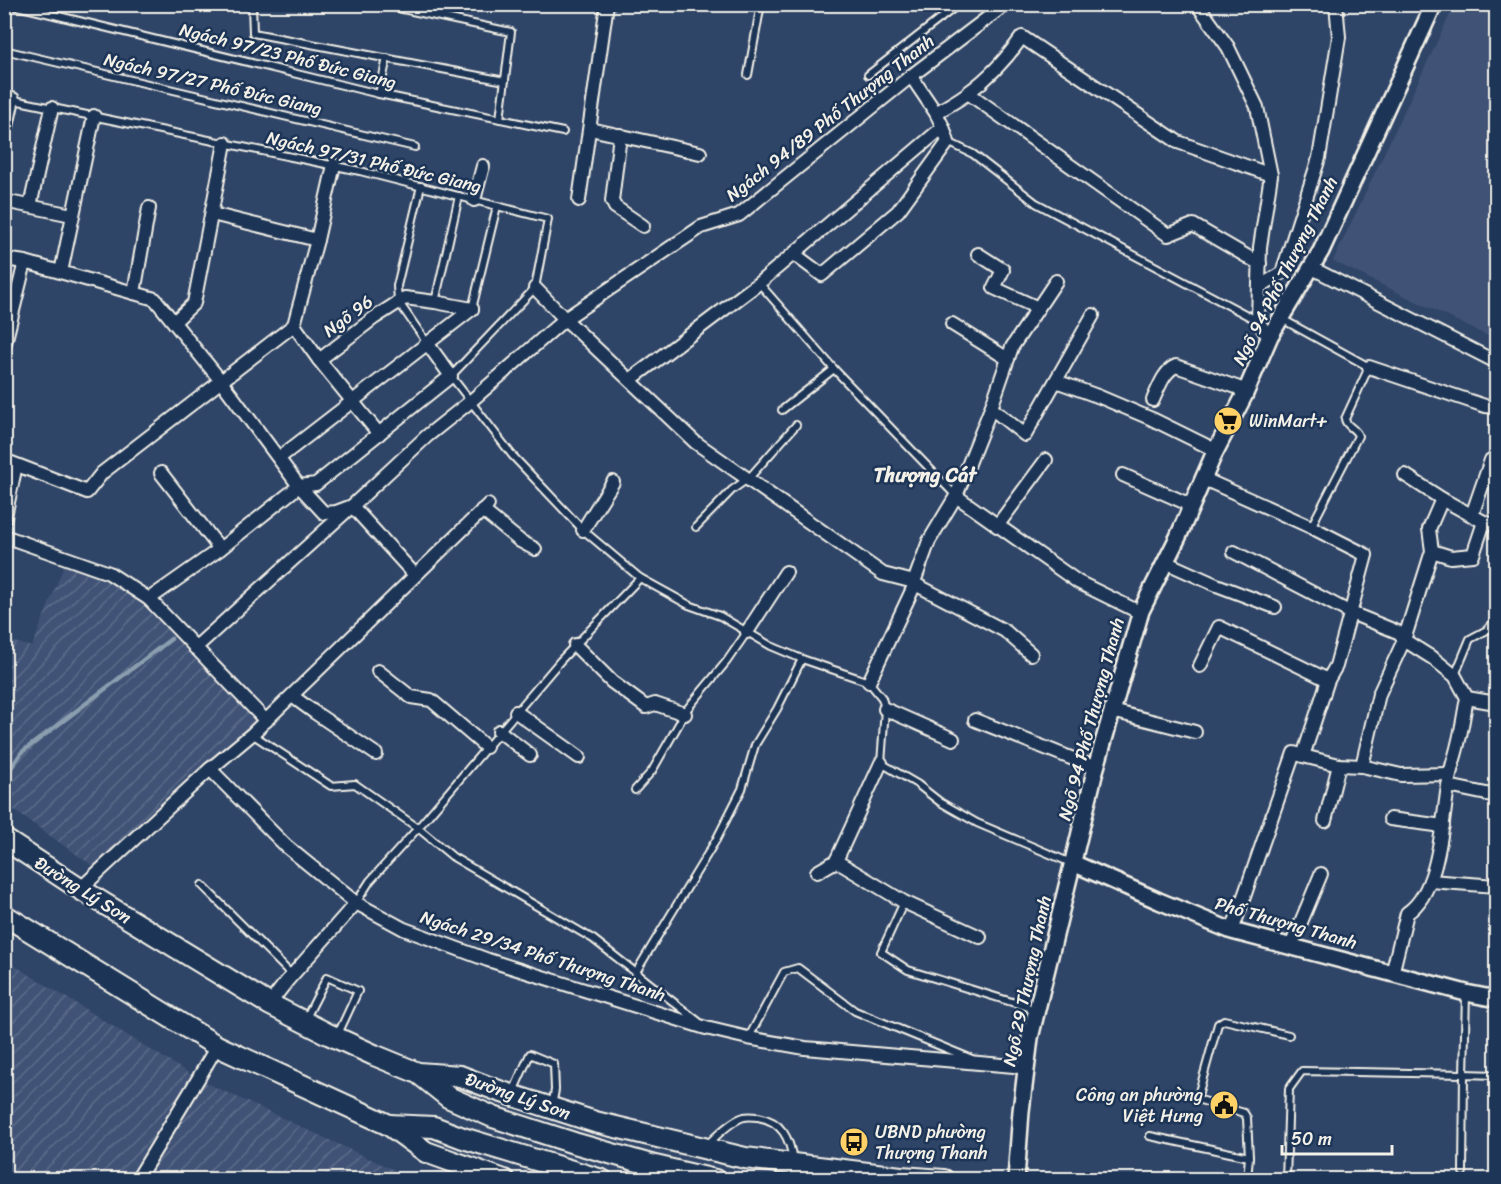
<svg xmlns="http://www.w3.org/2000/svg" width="1501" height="1184" font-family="Sriracha,sans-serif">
	<defs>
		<pattern id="industrial-furrows" width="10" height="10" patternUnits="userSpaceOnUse" patternTransform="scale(1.5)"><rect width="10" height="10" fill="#405376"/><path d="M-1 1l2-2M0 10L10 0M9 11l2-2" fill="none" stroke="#5c6c8a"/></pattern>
	</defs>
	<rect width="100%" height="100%" fill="#2f4568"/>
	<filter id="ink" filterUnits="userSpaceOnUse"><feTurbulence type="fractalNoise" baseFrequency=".0167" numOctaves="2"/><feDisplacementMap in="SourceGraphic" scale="12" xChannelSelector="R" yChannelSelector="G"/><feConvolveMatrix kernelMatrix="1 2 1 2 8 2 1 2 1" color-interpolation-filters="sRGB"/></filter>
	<g filter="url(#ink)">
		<polygon fill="#405376" points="1455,4 1496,9 1496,340 1333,261"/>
		<g fill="url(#industrial-furrows)">
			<polygon points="67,558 149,599 266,721 100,871 5,804 4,639 32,647"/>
			<polygon points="4,959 198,1079 407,1176 405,1179 5,1179"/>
		</g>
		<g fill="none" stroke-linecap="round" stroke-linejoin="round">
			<polyline stroke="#8a9eaf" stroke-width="4.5" points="4,778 22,752 171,639"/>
			<g stroke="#f4f1e8" stroke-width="10">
				<g id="service">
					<polyline points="7,4 34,10 379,94 563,132"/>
					<polyline points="248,4 252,5 253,33 505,81"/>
					<polyline points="379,4 511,32 500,119"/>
					<polyline points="4,50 415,147"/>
					<polyline points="748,75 761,4"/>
					<polyline points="868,75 959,4"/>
					<polyline points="379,94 387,58"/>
					<polyline points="4,98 360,171 548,219 535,288 451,376 512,455 583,530 640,578 689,605 720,616 771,646 802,659 869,682 882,698 885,709 881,763 917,784 940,802 977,823 1071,863"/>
					<polyline points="948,142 973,154 1036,203 1258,321"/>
					<polyline points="421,186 397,286 398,301 427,343"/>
					<polyline points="759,283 834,369 956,496"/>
					<polyline points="435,302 459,196"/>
					<polyline points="472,309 497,206"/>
					<path d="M 1282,319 L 1369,367 L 1345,419 C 1346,427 1356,428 1358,436 L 1311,527"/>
					<polyline points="782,410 834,369"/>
					<polyline points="696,527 732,490 749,478 796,425"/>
					<polyline points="1455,675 1470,639 1487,630 1496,618"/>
					<polyline points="252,734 331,786 355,784 418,828 453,857 593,939 699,1022"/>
					<polyline points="635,790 652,771 688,708 727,661 747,632"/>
					<polyline points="202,885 292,975"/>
					<polyline points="904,902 881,952 908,970 1028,1007 1034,1013"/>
					<polyline points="356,903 370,881 418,828 560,661 640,578"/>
					<polyline points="636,972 716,840 742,789 755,745 777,709 802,659"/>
					<polyline points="305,1020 327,977 358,991 338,1034"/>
					<polyline points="749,1037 784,972 798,968 855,1011 972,1059"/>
					<polyline points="513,1092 530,1054 554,1064 555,1090 552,1106"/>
					<polyline points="1150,1136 1249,1157"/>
					<path d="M 707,1145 C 716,1136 732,1120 744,1117 C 749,1116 754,1117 758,1117 C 782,1121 790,1139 793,1161"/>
					<polyline points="1463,1172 1464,1074 1496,1075"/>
					<polyline points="1247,1180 1249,1157 1247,1118 1244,1113 1197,1099 1218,1024 1224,1020 1289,1035"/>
					<polyline points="1286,1180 1289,1089 1302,1071 1464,1074 1466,994"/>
				</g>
			</g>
			<g stroke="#f4f1e8" stroke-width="16">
				<g id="minor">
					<polyline points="1197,4 1228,47 1257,107 1271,175 1260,247 1258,321 1265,332 1270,336"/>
					<polyline points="968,93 1168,235 1193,225 1260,264"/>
					<path d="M 936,113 C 947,106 959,100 969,92 C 990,77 1007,58 1022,37 L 1178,142 L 1271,175"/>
					<polyline points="590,129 700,153"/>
					<polyline points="620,135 612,201 615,207 643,226"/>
					<polyline points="4,140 13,99"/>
					<polyline points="474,200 483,166"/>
					<polyline points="579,200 607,4"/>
					<polyline points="4,201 72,215"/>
					<polyline points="30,206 52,108"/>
					<polyline points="212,214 317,240"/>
					<polyline points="794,254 822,275 898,211 948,142 943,127"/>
					<polyline points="978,254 1003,270 994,288 1038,308"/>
					<polyline points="4,259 25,262 155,299 221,381 299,486 324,513 336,512 352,506 415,575"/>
					<polyline points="1312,268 1496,362"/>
					<polyline points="61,272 94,116"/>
					<polyline points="1259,287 1282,273 1319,158 1339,37 1336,4"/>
					<polyline points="535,288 565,319 695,442 883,574 914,582"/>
					<polyline points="134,293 149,208"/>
					<polyline points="174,322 194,303 225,143"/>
					<polyline points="952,324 1008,359"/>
					<polyline points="294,325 317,240 334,165"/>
					<polyline points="4,347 25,262"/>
					<polyline points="319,360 374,318 405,298 435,302 472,309"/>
					<polyline points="1369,367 1485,406 1496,407"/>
					<polyline points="630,380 759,283 943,127 936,113 911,76"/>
					<polyline points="1056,381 1100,397 1152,419 1211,448 1214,454"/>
					<path d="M 1153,400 C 1159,387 1164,371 1176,366 L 1239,388 L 1244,396"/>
					<polyline points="991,408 1025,435 1093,315"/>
					<polyline points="279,458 472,309"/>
					<polyline points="4,460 87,492 102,473 294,325 319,360 379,434"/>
					<polyline points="161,473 220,549"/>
					<polyline points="1123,475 1186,503 1189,513"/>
					<polyline points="1405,475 1442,499"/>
					<polyline points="1204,479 1311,527 1366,555 1336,666 1328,680 1303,756 1294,753 1232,931"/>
					<polyline points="956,496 1078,582 1137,611 1141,611"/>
					<polyline points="482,510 520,541 535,549"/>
					<polyline points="1472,515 1491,460"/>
					<polyline points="4,521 16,465"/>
					<polyline points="997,526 1046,460"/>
					<polyline points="583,530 613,482"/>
					<polyline points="4,536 109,573 149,599 266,721"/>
					<polyline points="1432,551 1451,557 1473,555 1484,522"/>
					<path d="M 1234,552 L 1351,613 L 1400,633 L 1404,640 L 1434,659 L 1455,676 L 1467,698 C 1464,713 1462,729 1458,744 C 1456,754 1452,764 1450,775 C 1442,813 1442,890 1407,913 L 1392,974"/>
					<polyline points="1165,562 1214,584 1275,607"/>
					<polyline points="915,584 1005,631 1031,654"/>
					<polyline points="149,599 220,549 299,486 316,484 451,376 427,343"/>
					<polyline points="747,632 786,572"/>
					<polyline points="575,645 612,682 646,707 655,704 685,714"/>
					<polyline points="195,648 352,506 427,436 471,401 565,319 701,227 739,215 911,76 1006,4"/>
					<polyline points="1200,666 1219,627 1328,680"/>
					<polyline points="378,671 411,697 431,700 486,747"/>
					<polyline points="869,682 915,584 914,582 929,541 956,496 991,408 1012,347 1056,281"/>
					<polyline points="292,696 314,712 376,754"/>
					<polyline points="1467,698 1496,703"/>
					<polyline points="885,709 953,739"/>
					<polyline points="1112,711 1195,732"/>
					<polyline points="516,712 579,757"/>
					<polyline points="975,720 1091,766 1095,771"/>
					<polyline points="499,731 530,755"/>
					<polyline points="1303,756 1339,765 1362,766 1401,775 1450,774"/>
					<polyline points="881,763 836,861 904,902 980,937"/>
					<polyline points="1362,766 1379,694 1404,640 1432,551 1429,529 1442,499 1484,522 1496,525"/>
					<polyline points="210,769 286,846 356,903 404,929 488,960 706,1028 748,1038 805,1048 1014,1066 1027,1069"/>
					<polyline points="1448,786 1496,796"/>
					<polyline points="1390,819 1443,826"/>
					<polyline points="1325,821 1339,765"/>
					<polyline points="817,872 836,861"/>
					<polyline points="1430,881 1496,886"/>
					<polyline points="80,889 210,769 252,734 488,505"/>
					<polyline points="1291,946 1321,874"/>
					<polyline points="269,1004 287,981 356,903"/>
					<polyline points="137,1180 198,1079 217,1046"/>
				</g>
			</g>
			<g stroke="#f4f1e8" stroke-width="20">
				<g id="tertiary">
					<polyline points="1073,863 1159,901 1232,931 1466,993 1496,999"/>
					<polyline points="1016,1180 1021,1111 1030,1038 1095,771 1141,611 1178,537 1214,454 1244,396 1270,336 1321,251 1434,4"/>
				</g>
			</g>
			<g stroke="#f4f1e8" stroke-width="24">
				<g id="trunk">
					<polyline points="4,839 80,889 269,1004 326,1033 374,1055 418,1073 460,1076 499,1091 595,1122 745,1158 901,1177 944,1180"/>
					<polyline points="4,915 217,1046 389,1125 426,1152 504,1180"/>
					<polyline points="418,1073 448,1097 493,1117 574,1143 655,1166 715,1180"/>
					<polyline points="389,1125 434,1127 463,1138 602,1180"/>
				</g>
			</g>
			<use href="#service" stroke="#1d3557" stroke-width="6"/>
			<use href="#minor" stroke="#1d3557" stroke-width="12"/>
			<use href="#tertiary" stroke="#1d3557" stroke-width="15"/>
			<use href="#trunk" stroke="#1d3557" stroke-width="20"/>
		</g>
	</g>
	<defs>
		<g id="supermarket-disc" transform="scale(1.5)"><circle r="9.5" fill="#ffd166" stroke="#1d3557"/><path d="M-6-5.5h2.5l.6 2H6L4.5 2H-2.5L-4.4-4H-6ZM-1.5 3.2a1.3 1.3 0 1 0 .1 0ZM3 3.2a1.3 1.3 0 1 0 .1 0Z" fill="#111"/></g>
		<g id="civic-disc" transform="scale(1.5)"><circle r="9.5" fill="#ffd166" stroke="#1d3557"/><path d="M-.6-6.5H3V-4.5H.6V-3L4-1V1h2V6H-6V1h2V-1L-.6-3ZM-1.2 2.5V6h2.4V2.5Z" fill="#111"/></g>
		<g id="bus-disc" transform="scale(1.5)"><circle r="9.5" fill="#ffd166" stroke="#1d3557"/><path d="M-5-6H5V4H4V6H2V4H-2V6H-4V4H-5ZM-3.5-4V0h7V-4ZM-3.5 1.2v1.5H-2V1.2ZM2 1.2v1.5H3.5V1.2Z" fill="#111"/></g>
	</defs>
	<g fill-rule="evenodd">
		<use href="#supermarket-disc" x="1228" y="421"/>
		<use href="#civic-disc" x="1224" y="1105"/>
		<use href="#bus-disc" x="854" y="1142"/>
	</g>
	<g text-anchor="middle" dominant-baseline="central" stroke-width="5" stroke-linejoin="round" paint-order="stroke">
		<g font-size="18" fill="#f4f1e8" stroke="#1d3557">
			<text transform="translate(288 56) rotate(14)">Ngách 97/23 Phố Đức Giang</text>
			<text transform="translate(213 84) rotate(13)">Ngách 97/27 Phố Đức Giang</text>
			<text transform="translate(830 118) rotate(-38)">Ngách 94/89 Phố Thượng Thanh</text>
			<text transform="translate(374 162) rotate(13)">Ngách 97/31 Phố Đức Giang</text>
			<text transform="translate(1285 271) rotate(-63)">Ngõ 94 Phố Thượng Thanh</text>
			<text transform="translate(348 316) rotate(-37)">Ngõ 96</text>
			<text transform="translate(1091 719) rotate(-75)">Ngõ 94 Phố Thượng Thanh</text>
			<text transform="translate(83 890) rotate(32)">Đường Lý Sơn</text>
			<text transform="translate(1286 923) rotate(16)">Phố Thượng Thanh</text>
			<text transform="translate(543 956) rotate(18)">Ngách 29/34 Phố Thượng Thanh</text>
			<text transform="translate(1027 981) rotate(-78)">Ngõ 29 Thượng Thanh</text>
			<text transform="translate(518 1096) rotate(19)">Đường Lý Sơn</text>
		</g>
		<g font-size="18" fill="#f4f1e8" stroke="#1d3557" text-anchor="start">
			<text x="1249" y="421">WinMart+</text>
			<text x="1203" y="1095" text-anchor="end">Công an phường<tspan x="1203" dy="21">Việt Hưng</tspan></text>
			<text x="875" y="1132">UBND phường<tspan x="875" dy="21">Thượng Thanh</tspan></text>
		</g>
		<g font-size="20" font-weight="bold" fill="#f4f1e8" stroke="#1d3557">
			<text x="925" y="475">Thượng Cát</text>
		</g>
	</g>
	<rect width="1501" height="1184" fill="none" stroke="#1d3557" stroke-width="24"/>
	<rect x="12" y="12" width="1477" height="1160" fill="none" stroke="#f4f1e8" stroke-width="2" filter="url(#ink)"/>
	<path d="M1282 1145v9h110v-9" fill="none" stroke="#f4f1e8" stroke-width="3"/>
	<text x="1291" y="1145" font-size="18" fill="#f4f1e8" stroke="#1d3557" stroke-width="4.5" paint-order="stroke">50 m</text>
</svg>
